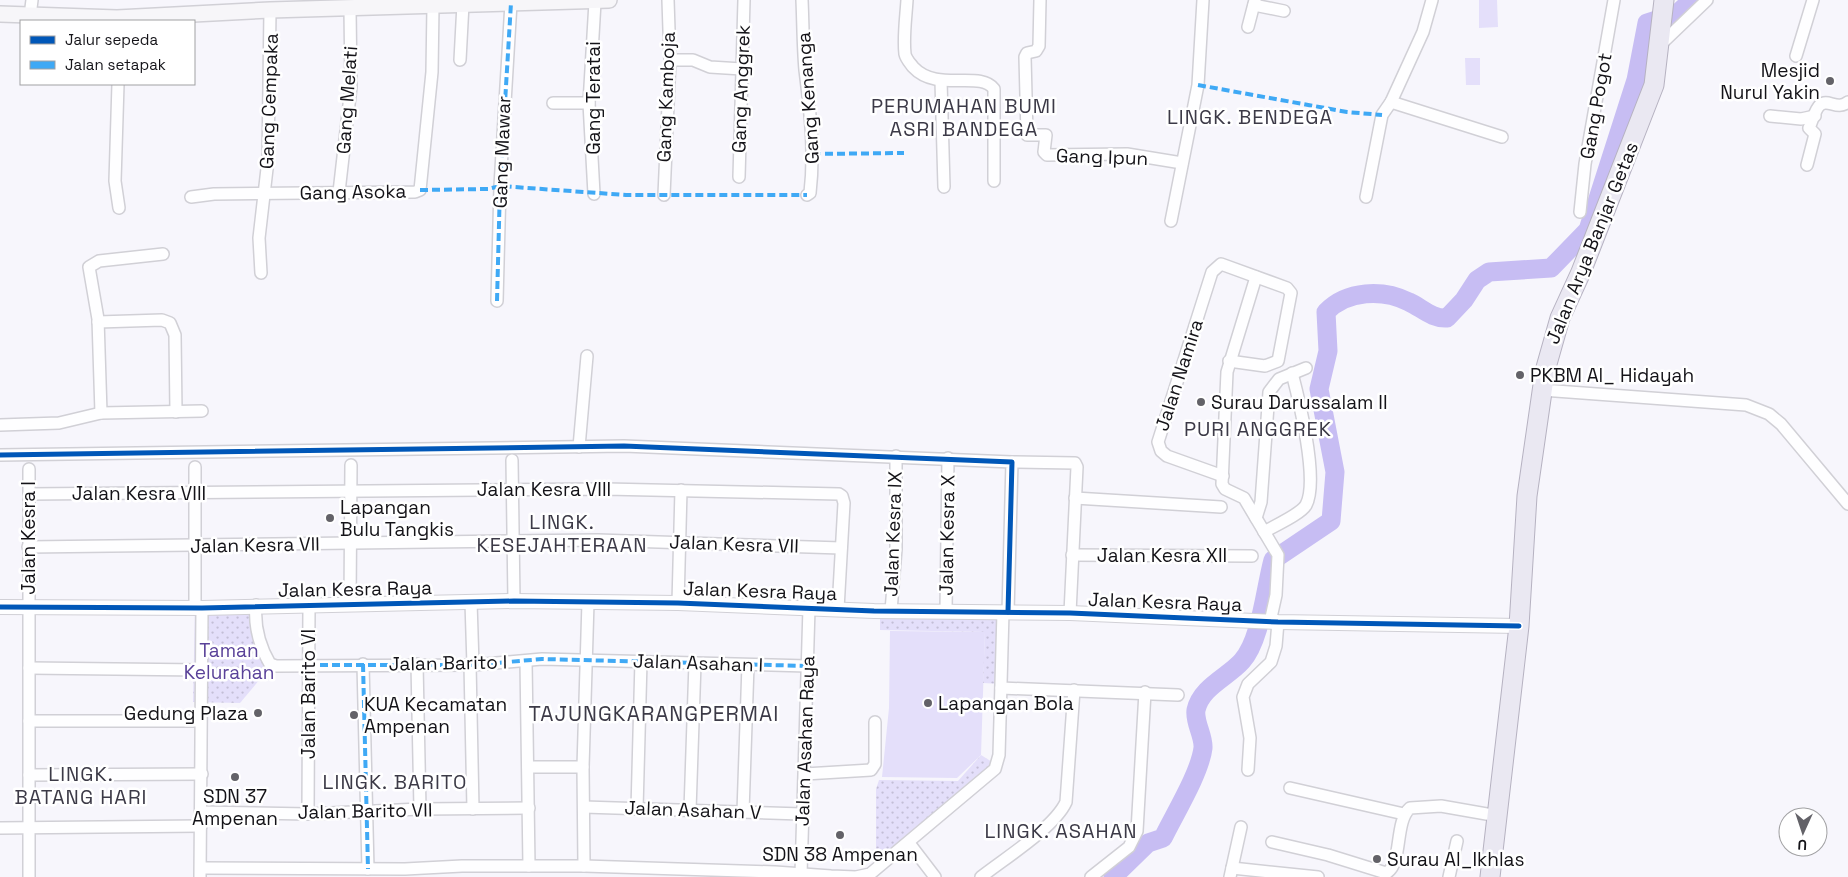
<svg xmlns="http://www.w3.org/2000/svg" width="1848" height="877" font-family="'Space Grotesk',sans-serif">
	<defs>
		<pattern id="park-dots" width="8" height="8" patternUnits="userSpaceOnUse" patternTransform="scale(1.25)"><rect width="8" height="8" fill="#e4dffa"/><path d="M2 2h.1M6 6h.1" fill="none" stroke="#c3bed6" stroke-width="1.8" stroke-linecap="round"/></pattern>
	</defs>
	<rect width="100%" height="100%" fill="#f7f6fc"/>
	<g fill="#e4dffa">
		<polygon points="1479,0 1497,0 1498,27 1479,28"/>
		<polygon points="1465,58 1480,58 1480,85 1466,85"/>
		<polygon points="890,631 985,632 981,755 957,778 882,777 889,708"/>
	</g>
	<g fill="url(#park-dots)">
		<polygon points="195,606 255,609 267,659 266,672 240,703 193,702"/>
		<polygon points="880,617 1003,617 1001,684 983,683 985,632 880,630"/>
		<polygon points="981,755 997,765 876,866 876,789 879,780 958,781"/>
	</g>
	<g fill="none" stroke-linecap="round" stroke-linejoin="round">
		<path stroke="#c7bdf3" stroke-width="19" d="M 1113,877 L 1148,843 L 1163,838 C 1174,815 1200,773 1203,748 C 1204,736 1194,722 1196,710 C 1201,687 1228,677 1242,661 C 1261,640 1265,589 1273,560 L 1331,521 L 1335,472 L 1319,389 L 1328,351 L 1326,312 C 1347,290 1383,289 1409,302 C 1422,308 1432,319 1447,318 L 1464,300 L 1477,280 L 1489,272 L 1551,268 L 1588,230 L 1636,80 L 1647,23 L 1678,13 L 1692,0"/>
		<g stroke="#d1d0d6" stroke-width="14">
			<g id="minor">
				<path d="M 802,0 C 803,23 803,47 805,70 C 810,111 815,151 810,193 L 807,195"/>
				<path d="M 907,0 C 906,17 903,37 905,54 C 906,59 910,63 913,67 C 937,93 980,70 994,89 L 994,181"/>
				<polyline points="1040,0 1039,46 1036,51 1027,53 1025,57 1027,135 1046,135 1044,152 1047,155 1127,154 1182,163"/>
				<polyline points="1254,5 1284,11"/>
				<polyline points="30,16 32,0"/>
				<polyline points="1248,27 1255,0"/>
				<polyline points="1660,45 1707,0"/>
				<polyline points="1796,56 1813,0"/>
				<polyline points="460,60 463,4"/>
				<polyline points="670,60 693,60 710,67 742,69"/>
				<polyline points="941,81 944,187"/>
				<polyline points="118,84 115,181 119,208"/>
				<polyline points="1391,102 1502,137"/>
				<polyline points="553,103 589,103"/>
				<polyline points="1770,116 1801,119 1815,116"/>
				<path d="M 1807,165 L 1815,134 L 1809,128 C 1812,122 1815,109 1820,105 C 1828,98 1837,111 1848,102"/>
				<polyline points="739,177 744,0"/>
				<polyline points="339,192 351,87 350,9"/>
				<polyline points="594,194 589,103 595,2"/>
				<polyline points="664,195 670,60 668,0"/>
				<polyline points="191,197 214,194 415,192 420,190 432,72 433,6"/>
				<polyline points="1366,197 1382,115 1391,102 1423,32 1432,0"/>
				<polyline points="1580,212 1585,164 1614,0"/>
				<polyline points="1171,221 1198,85 1203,0"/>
				<polyline points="261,273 259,238 268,160 270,10"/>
				<polyline points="1256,277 1227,372 1222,484 1225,489 1244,498 1278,555 1276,595 1270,622"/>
				<polyline points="497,301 500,186 511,3"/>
				<polyline points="98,322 162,320 170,323 175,335 176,412"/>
				<polyline points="1542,390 1746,405 1769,414 1781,424 1848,504"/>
				<polyline points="101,413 98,319 89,267 99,261 163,254"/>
				<polyline points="0,425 59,423 101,413 202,411"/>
				<polyline points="579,447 587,356"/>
				<polyline points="0,455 624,446 1012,462 1008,612"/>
				<polyline points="512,460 514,601"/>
				<polyline points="1012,462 1075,463 1077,467 1070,613"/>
				<polyline points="29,469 29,877"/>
				<polyline points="1223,476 1167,456 1161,451 1158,442 1212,272 1221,264 1287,288 1291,293 1278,361 1265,366 1229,361"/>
				<polyline points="29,494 606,489 839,494 842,496 844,503 838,609"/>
				<polyline points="1075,498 1221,507"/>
				<polyline points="1256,518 1261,502 1269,392 1279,379 1306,368"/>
				<path d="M 1264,532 C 1274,526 1301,514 1306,505 C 1319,481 1299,400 1292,373"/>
				<polyline points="28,547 598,540 841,548"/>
				<polyline points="1072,555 1252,556"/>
				<polyline points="471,602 473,665"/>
				<polyline points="678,603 681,490"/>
				<polyline points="350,604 351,465"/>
				<path d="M 256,605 C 254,627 259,645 270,664 L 276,666 L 473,665 L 542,659 L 808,666"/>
				<polyline points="195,608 195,467"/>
				<polyline points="891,611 896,549 896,456"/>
				<polyline points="946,611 948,458"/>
				<polyline points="526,661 529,866"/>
				<polyline points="363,664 368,869"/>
				<polyline points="417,664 420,809"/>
				<polyline points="470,664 473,809"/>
				<polyline points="29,668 201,670"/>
				<polyline points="1001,688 1178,695"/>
				<polyline points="29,721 200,721"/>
				<polyline points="528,767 583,767"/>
				<polyline points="1248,770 1250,738 1243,697 1248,684 1271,662 1276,646 1278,622"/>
				<polyline points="805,774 871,770 875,764 875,722"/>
				<polyline points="29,775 202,774"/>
				<polyline points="1290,788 1404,814"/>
				<polyline points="584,807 802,814"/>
				<polyline points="637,809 641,661"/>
				<polyline points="690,810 695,663"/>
				<polyline points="201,812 308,814 420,809 529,808"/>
				<polyline points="743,812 748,665"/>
				<polyline points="308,814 309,605"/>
				<polyline points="0,828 201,826"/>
				<path d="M 1272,842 L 1328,855 L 1386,873 C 1403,865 1394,822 1410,808 L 1441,806 L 1498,816"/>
				<polyline points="909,843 935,877"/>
				<polyline points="584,866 583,767 588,602"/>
				<polyline points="201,868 405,869 462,866 584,866 775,872 831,876 856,877 870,874 995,769 999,755 1003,612"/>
				<polyline points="1232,868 1318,877"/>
				<polyline points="801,874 809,608"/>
				<polyline points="200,877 202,608"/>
				<path d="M 981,877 C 1005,858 1054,828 1066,802 L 1074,690"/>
				<polyline points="1091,877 1129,847 1137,831 1145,692"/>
				<polyline points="1230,877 1241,827"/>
				<polyline points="1449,877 1457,841"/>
			</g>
		</g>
		<g stroke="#d1d0d6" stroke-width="16">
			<polyline id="tertiary" points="0,607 202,608 514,601 678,603 874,611 1070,613 1278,622 1519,626"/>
		</g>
		<g stroke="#d1d0d6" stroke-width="18">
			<polyline id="secondary" points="0,14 117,18 270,10 609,0"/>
		</g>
		<g stroke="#b6b2c1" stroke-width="21">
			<polyline id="trunk" points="1490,877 1519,626 1527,496 1545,371 1560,318 1581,272 1654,85 1664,0"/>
		</g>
		<use href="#minor" stroke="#fefeff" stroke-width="11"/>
		<use href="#tertiary" stroke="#fefeff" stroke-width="14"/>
		<use href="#secondary" stroke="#f7f6f9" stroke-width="15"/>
		<use href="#trunk" stroke="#eae8f2" stroke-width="19"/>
		<g stroke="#3fa9f5" stroke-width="4" stroke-dasharray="8 4" stroke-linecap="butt">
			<polyline points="1198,85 1347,112 1382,115"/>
			<polyline points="813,154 904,153"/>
			<polyline points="420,190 488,189 500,186 626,195 807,195"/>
			<polyline points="497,301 500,186 511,3"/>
			<polyline points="363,664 368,869"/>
			<polyline points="308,665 473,665 542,659 808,666"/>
		</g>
		<g stroke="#fff" stroke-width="8">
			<g id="cycleway">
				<polyline points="0,455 624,446 1012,462 1008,612"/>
				<polyline points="0,607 202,608 514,601 678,603 874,611 1070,613 1278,622 1519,626"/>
			</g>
		</g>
		<use href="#cycleway" stroke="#0057b8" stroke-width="5"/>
	</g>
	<g fill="#636268" stroke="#fff" stroke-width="2">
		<circle cx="1830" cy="81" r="5"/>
		<circle cx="1520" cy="375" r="5"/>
		<circle cx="1201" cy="402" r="5"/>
		<circle cx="330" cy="518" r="5"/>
		<circle cx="928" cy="703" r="5"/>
		<circle cx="258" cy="713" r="5"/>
		<circle cx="354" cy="715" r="5"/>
		<circle cx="235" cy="777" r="5"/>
		<circle cx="840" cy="835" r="5"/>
		<circle cx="1377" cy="859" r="5"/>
	</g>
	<g text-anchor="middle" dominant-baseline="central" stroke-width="5" stroke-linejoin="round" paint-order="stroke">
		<g font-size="19" fill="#141318" stroke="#fff" text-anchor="start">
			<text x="1820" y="70" text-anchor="end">Mesjid<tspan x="1820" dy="22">Nurul Yakin</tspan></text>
			<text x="1530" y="375">PKBM Al_ Hidayah</text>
			<text x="1211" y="402">Surau Darussalam II</text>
			<text x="340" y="507">Lapangan<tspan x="340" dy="22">Bulu Tangkis</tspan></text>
			<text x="938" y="703">Lapangan Bola</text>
			<text x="364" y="704">KUA Kecamatan<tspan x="364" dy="22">Ampenan</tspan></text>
			<text x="248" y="713" text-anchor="end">Gedung Plaza</text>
			<text x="235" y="796" text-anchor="middle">SDN 37<tspan x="235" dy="22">Ampenan</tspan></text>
			<text x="840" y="854" text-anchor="middle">SDN 38 Ampenan</text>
			<text x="1387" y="859">Surau Al_Ikhlas</text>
		</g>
		<g font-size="19" fill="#141318" stroke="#fff">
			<text transform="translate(741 89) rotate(-88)">Gang Anggrek</text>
			<text transform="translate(666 97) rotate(-88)">Gang Kamboja</text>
			<text transform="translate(593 98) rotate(-90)">Gang Teratai</text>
			<text transform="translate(808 98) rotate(-94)">Gang Kenanga</text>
			<text transform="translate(347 100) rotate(-86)">Gang Melati</text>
			<text transform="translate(269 101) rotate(-88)">Gang Cempaka</text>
			<text transform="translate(1596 106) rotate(-80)">Gang Pogot</text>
			<text transform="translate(502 152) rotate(-88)">Gang Mawar</text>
			<text transform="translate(1102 157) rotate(2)">Gang Ipun</text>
			<text transform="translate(353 192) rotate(-1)">Gang Asoka</text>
			<text transform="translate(1592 243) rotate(-68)">Jalan Arya Banjar Getas</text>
			<text transform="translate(1179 375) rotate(-72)">Jalan Namira</text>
			<text x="544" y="489">Jalan Kesra VIII</text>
			<text x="139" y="493">Jalan Kesra VIII</text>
			<text transform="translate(893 534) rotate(-88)">Jalan Kesra IX</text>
			<text transform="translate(947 535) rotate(-89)">Jalan Kesra X</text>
			<text transform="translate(28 538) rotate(-90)">Jalan Kesra I</text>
			<text transform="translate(734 544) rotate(2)">Jalan Kesra VII</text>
			<text transform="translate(255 545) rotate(-1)">Jalan Kesra VII</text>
			<text x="1162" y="555">Jalan Kesra XII</text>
			<text transform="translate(355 589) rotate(-1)">Jalan Kesra Raya</text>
			<text transform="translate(760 591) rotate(2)">Jalan Kesra Raya</text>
			<text transform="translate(1165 602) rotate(2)">Jalan Kesra Raya</text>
			<text transform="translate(448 663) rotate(-1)">Jalan Barito I</text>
			<text transform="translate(698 663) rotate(2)">Jalan Asahan I</text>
			<text transform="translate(308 694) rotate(-90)">Jalan Barito VI</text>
			<text transform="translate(805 741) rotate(-88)">Jalan Asahan Raya</text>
			<text transform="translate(693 810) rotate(2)">Jalan Asahan V</text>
			<text transform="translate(365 811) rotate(-1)">Jalan Barito VII</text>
		</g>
		<g font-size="19" fill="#5a4299" stroke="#fff">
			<text x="229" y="650">Taman<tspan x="229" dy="22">Kelurahan</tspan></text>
		</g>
		<g font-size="20" letter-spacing="1" fill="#3c3a47" stroke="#fff">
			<text x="964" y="106">PERUMAHAN BUMI<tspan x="964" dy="23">ASRI BANDEGA</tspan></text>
			<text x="1250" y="117">LINGK. BENDEGA</text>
			<text x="1258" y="429">PURI ANGGREK</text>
			<text x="562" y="522">LINGK.<tspan x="562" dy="23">KESEJAHTERAAN</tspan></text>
			<text x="81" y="774">LINGK.<tspan x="81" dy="23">BATANG HARI</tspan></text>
			<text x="395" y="782">LINGK. BARITO</text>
			<text x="1061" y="831">LINGK. ASAHAN</text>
		</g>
		<g font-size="21" letter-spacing="1" fill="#3c3a47" stroke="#fff">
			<text x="654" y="713">TAJUNGKARANGPERMAI</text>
		</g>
	</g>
	<rect x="20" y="20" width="175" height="65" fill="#ffffff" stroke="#a1a1a3"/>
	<rect x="30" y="36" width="25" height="8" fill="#0057b8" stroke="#a1a1a3"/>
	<text x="65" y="45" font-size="15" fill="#141318">Jalur sepeda</text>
	<rect x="30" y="61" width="25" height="8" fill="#3fa9f5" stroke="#a1a1a3"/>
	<text x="65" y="70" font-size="15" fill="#141318">Jalan setapak</text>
	<g transform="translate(1803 832) rotate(183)"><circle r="24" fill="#ffffff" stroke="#a1a1a3"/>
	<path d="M0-4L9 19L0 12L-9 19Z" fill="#636268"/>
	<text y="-8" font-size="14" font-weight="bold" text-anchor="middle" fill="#141318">U</text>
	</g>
</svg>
